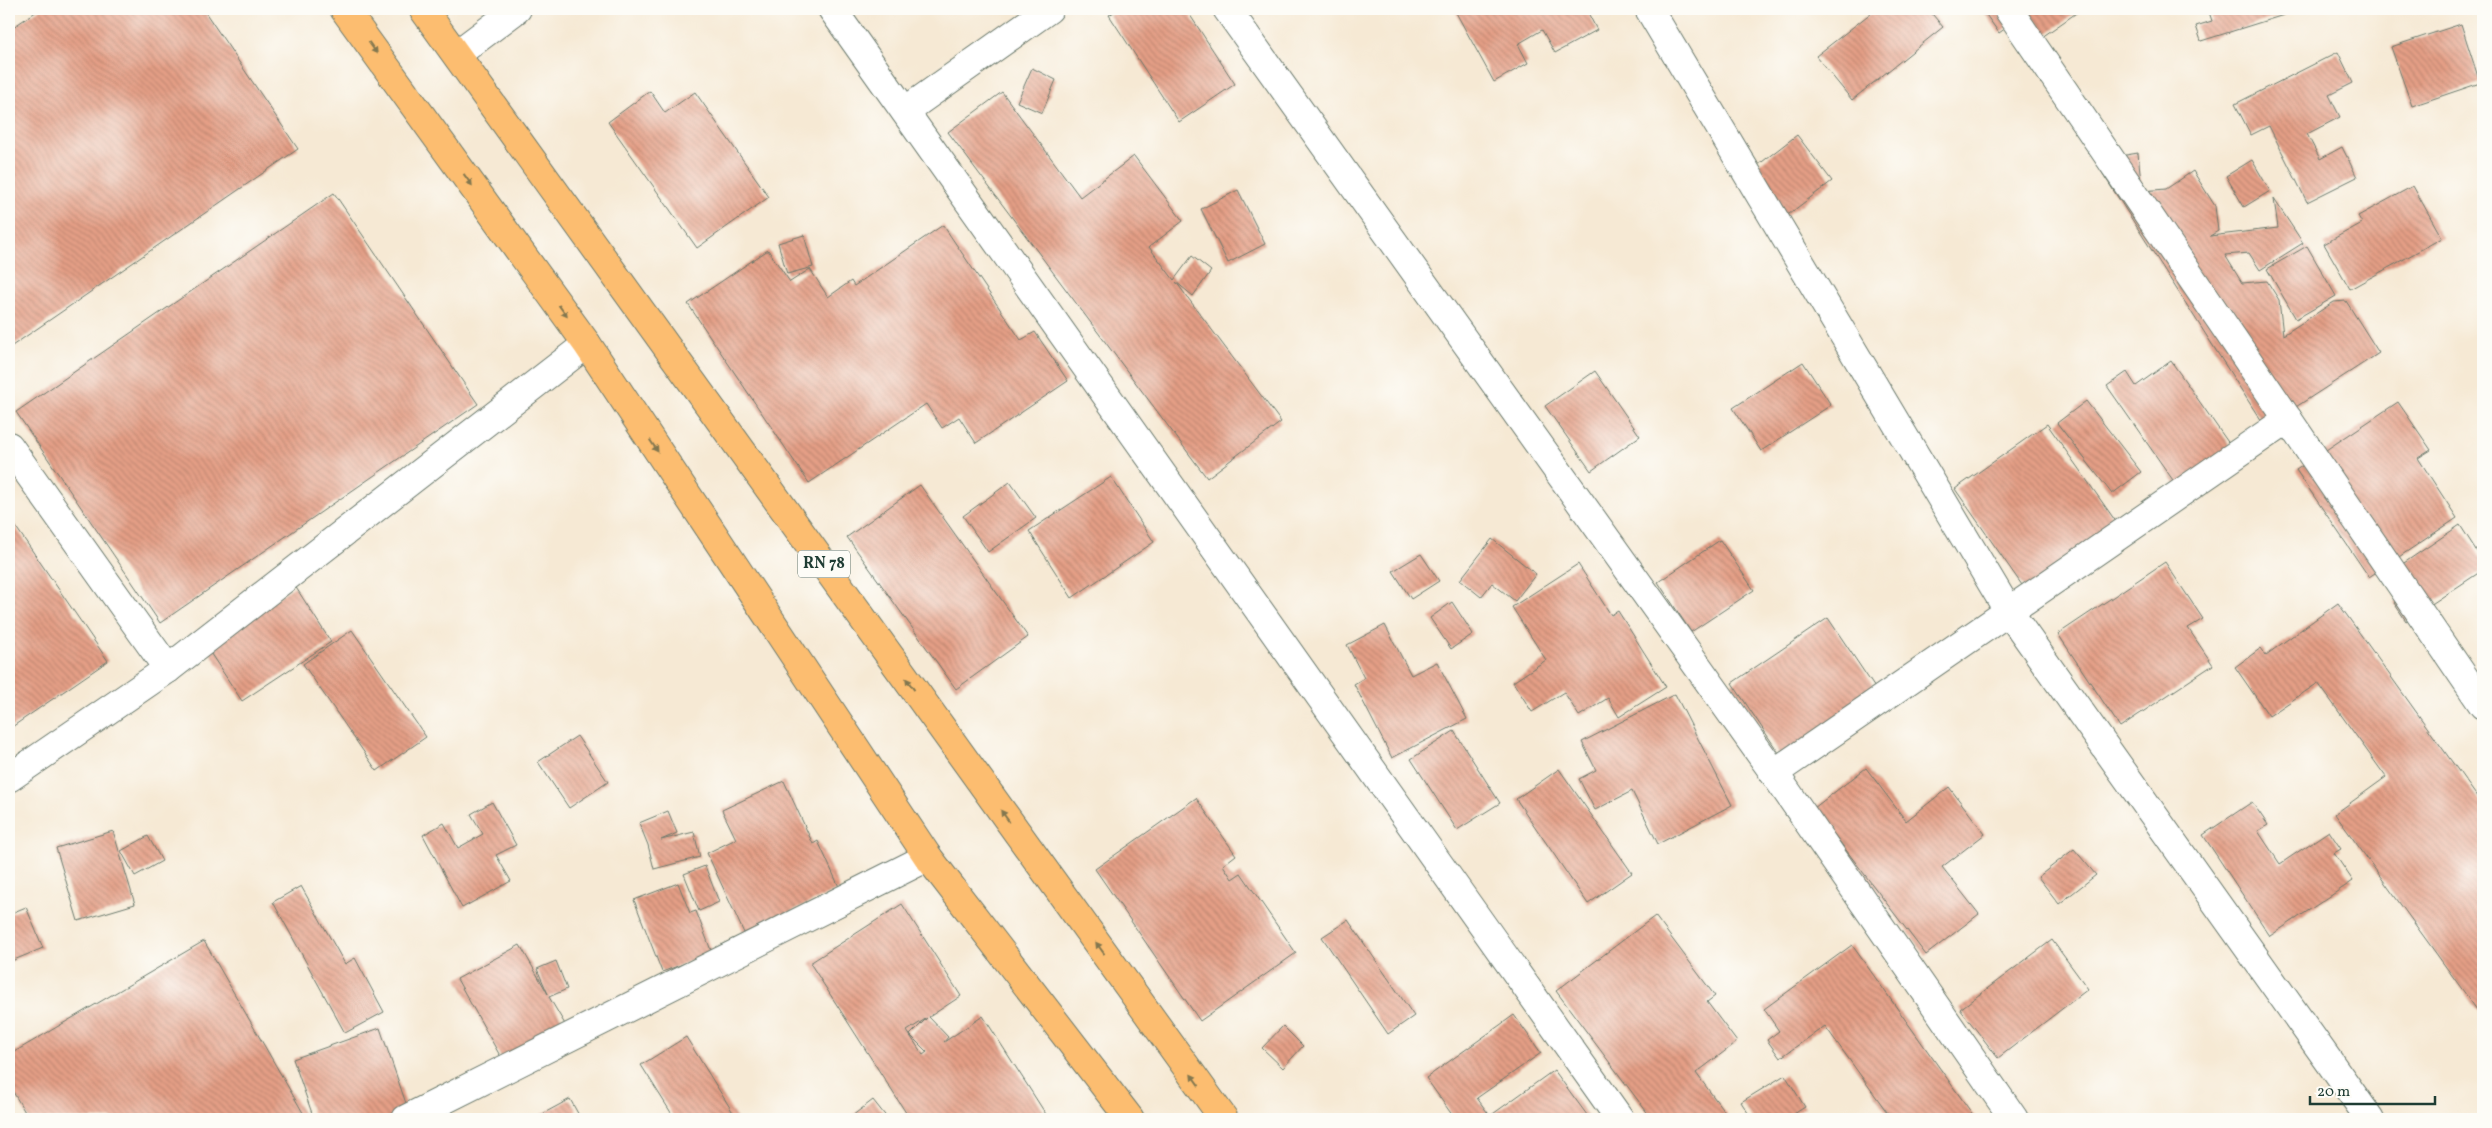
<svg xmlns="http://www.w3.org/2000/svg" width="2492" height="1128" font-family="Vollkorn,serif">
	<defs>
		<pattern id="building-back-hatch" width="6" height="6" patternUnits="userSpaceOnUse" patternTransform="scale(1.25)"><rect width="6" height="6" fill="#e59f86"/><path d="M-1 5l2 2M0 0l6 6M5-1l2 2" fill="none" stroke="#b9836e"/></pattern>
	</defs>
	<rect width="100%" height="100%" fill="#fdfcf7"/>
	<filter id="ink" filterUnits="userSpaceOnUse"><feTurbulence type="fractalNoise" baseFrequency=".02" numOctaves="2"/><feDisplacementMap in="SourceGraphic" scale="10" xChannelSelector="R" yChannelSelector="G"/><feConvolveMatrix kernelMatrix="1 2 1 2 8 2 1 2 1" color-interpolation-filters="sRGB"/></filter>
	<filter id="wash" filterUnits="userSpaceOnUse"><feTurbulence type="fractalNoise" baseFrequency=".0096" numOctaves="4" result="noise"/><feDisplacementMap in="SourceGraphic" scale="20" xChannelSelector="R" yChannelSelector="G"/><feGaussianBlur stdDeviation="1.12" result="paint"/><feColorMatrix in="noise" values="0 0 0 0 0 0 0 0 0 0 0 0 0 0 0 0 0 1.4 0 .05"/><feComposite in="paint" operator="in"/></filter>
	<g filter="url(#wash)">
		<rect width="100%" height="100%" fill="#f6e9d4"/>
		<g id="blocks">
			<g fill="url(#building-back-hatch)" fill-rule="evenodd">
				<polygon points="40,9 203,9 298,149 9,348 9,30"/>
				<polygon points="1119,9 1186,9 1235,84 1179,122 1109,15"/>
				<polygon points="1454,9 1586,9 1597,30 1555,53 1542,30 1518,44 1528,63 1494,82"/>
				<polygon points="1876,9 1928,9 1943,27 1852,100 1816,56"/>
				<polygon points="1982,9 2082,9 2035,42 2019,19 1999,33"/>
				<polygon points="2208,9 2303,9 2201,41 2196,26 2212,21"/>
				<polygon points="2461,24 2480,83 2412,106 2391,47"/>
				<polygon points="2338,52 2353,83 2329,95 2340,117 2307,134 2320,159 2342,147 2357,177 2307,202 2269,126 2251,135 2235,104"/>
				<polygon points="1032,68 1056,80 1042,113 1017,102"/>
				<polygon points="650,91 665,113 695,92 769,197 697,248 608,122"/>
				<polygon points="1002,92 1080,197 1134,156 1183,221 1149,247 1174,280 1192,256 1211,271 1193,296 1176,282 1281,422 1207,478 948,132"/>
				<polygon points="1797,135 1832,181 1780,221 1745,175"/>
				<polygon points="2138,153 2142,191 2166,189 2193,171 2215,206 2218,231 2210,236 2278,228 2274,199 2303,243 2260,270 2249,253 2225,255 2242,283 2267,281 2279,300 2283,335 2334,302 2346,301 2379,353 2265,427 2101,171 2126,155"/>
				<polygon points="2252,160 2270,191 2244,207 2226,176"/>
				<polygon points="2413,186 2442,238 2350,289 2324,244 2362,223 2358,216"/>
				<polygon points="1238,190 1265,244 1228,263 1201,209"/>
				<polygon points="334,193 478,404 160,623 16,412"/>
				<polygon points="943,225 1021,340 1035,332 1068,381 976,443 959,417 942,428 926,404 809,483 688,304 768,250 790,282 810,269 828,297 851,281 854,286"/>
				<polygon points="804,235 813,267 787,274 778,243"/>
				<polygon points="2307,246 2336,296 2296,319 2267,269"/>
				<polygon points="2171,361 2237,455 2182,493 2107,386 2127,372 2136,386"/>
				<polygon points="1803,362 1831,405 1761,451 1733,408"/>
				<polygon points="1595,371 1640,436 1591,471 1545,406"/>
				<polygon points="2086,401 2141,472 2112,494 2057,423"/>
				<polygon points="2398,402 2431,450 2418,458 2457,518 2369,577 2296,470"/>
				<polygon points="2047,424 2124,533 2031,598 1955,489"/>
				<polygon points="1111,477 1154,542 1072,598 1029,531"/>
				<polygon points="1010,482 1036,518 988,552 963,516"/>
				<polygon points="920,485 1028,637 956,689 847,537"/>
				<polygon points="9,517 108,661 9,729"/>
				<polygon points="2460,525 2483,561 2483,570 2406,621 2394,603 2416,588 2401,565"/>
				<polygon points="1492,539 1536,574 1515,601 1492,583 1481,597 1460,580"/>
				<polygon points="1720,540 1754,590 1691,632 1658,582"/>
				<polygon points="1421,554 1439,581 1411,599 1393,571"/>
				<polygon points="2165,562 2203,619 2188,628 2213,665 2120,727 2058,634"/>
				<polygon points="1578,564 1611,615 1618,611 1666,687 1619,717 1608,698 1579,716 1564,692 1532,712 1513,682 1546,660 1512,607"/>
				<polygon points="295,586 331,642 242,701 205,645"/>
				<polygon points="1452,602 1473,634 1451,649 1430,618"/>
				<polygon points="2338,603 2483,805 2483,1012 2480,1014 2335,814 2386,777 2318,683 2269,716 2235,667 2261,648 2266,655"/>
				<polygon points="1828,618 1881,697 1785,762 1732,683"/>
				<polygon points="1385,625 1411,675 1437,662 1467,719 1392,758 1354,684 1364,678 1347,645"/>
				<polygon points="352,630 426,737 377,771 303,664"/>
				<polygon points="1675,694 1732,805 1658,844 1632,791 1595,810 1579,779 1596,770 1582,742"/>
				<polygon points="1454,731 1500,803 1457,830 1411,759"/>
				<polygon points="577,736 608,782 569,808 538,762"/>
				<polygon points="1866,768 1906,821 1949,787 1985,834 1942,867 1979,914 1926,955 1814,808"/>
				<polygon points="1559,769 1632,873 1588,904 1516,799"/>
				<polygon points="784,781 813,844 818,841 840,889 744,933 707,853 736,839 722,810"/>
				<polygon points="1196,798 1236,855 1223,865 1232,879 1241,873 1296,953 1200,1021 1095,869"/>
				<polygon points="492,802 516,845 496,855 511,881 462,908 423,835 444,823 458,848 483,834 471,814"/>
				<polygon points="2252,802 2268,825 2258,831 2280,864 2329,831 2341,849 2334,853 2353,881 2270,936 2203,835"/>
				<polygon points="668,811 677,833 661,840 694,832 700,857 654,869 648,845 639,823"/>
				<polygon points="113,831 135,904 78,921 56,848"/>
				<polygon points="148,836 162,861 135,876 121,851"/>
				<polygon points="2074,849 2096,875 2059,904 2038,877"/>
				<polygon points="705,866 719,902 699,911 684,874"/>
				<polygon points="678,883 690,913 696,911 712,953 662,972 634,900"/>
				<polygon points="301,886 345,964 355,958 384,1012 345,1033 273,902"/>
				<path d="M 902,904 L 961,996 L 929,1017 L 948,1037 L 944,1042 L 983,1016 L 1049,1119 L 910,1119 L 810,963 ZM 927,1018 L 910,1035 L 927,1052 L 923,1055 L 907,1031 Z"/>
				<polygon points="26,907 43,948 9,962 9,914"/>
				<polygon points="1655,916 1715,996 1707,1002 1737,1042 1696,1073 1730,1119 1652,1119 1556,991"/>
				<polygon points="1348,920 1414,1016 1388,1034 1322,937"/>
				<polygon points="2052,940 2088,989 1998,1058 1960,1009"/>
				<polygon points="204,941 306,1118 29,1119 9,1085 9,1055"/>
				<polygon points="520,945 548,994 537,969 556,961 567,989 549,997 566,1026 503,1061 457,979"/>
				<polygon points="1852,945 1976,1119 1892,1119 1825,1026 1780,1058 1767,1040 1779,1031 1764,1009"/>
				<polygon points="1514,1015 1541,1053 1477,1098 1490,1116 1554,1070 1590,1119 1455,1119 1426,1078"/>
				<polygon points="1283,1026 1303,1046 1283,1068 1262,1048"/>
				<polygon points="380,1028 409,1112 388,1119 314,1119 293,1059"/>
				<polygon points="686,1037 737,1119 675,1119 641,1065"/>
				<polygon points="1785,1075 1805,1107 1786,1119 1752,1119 1741,1102"/>
				<polygon points="570,1099 581,1119 533,1119"/>
				<polygon points="873,1100 888,1119 848,1119"/>
			</g>
		</g>
	</g>
	<g filter="url(#ink)">
		<use href="#blocks" fill-opacity="0" stroke="#6a796c" stroke-width="1"/>
		<g fill="none" stroke-linecap="round" stroke-linejoin="round">
			<g stroke="#6a796c" stroke-width="30">
				<g id="street">
					<polyline points="832,9 1620,1119"/>
					<polyline points="1227,9 1774,773 2014,1119"/>
					<polyline points="1649,9 2009,612 2370,1119"/>
					<polyline points="2008,9 2483,705"/>
					<polyline points="457,54 517,9"/>
					<polyline points="905,111 1049,9"/>
					<polyline points="9,446 168,669"/>
					<polyline points="1774,773 2288,419"/>
					<polyline points="9,778 168,669 587,344"/>
					<polyline points="406,1119 928,857"/>
				</g>
			</g>
			<g stroke="#6a796c" stroke-width="30">
				<g id="primary">
					<polyline points="344,9 587,344 928,857 1130,1119"/>
					<polyline points="423,9 1224,1119"/>
				</g>
			</g>
			<use href="#street" stroke="#fff" stroke-width="28"/>
			<use href="#primary" stroke="#fcbd6f" stroke-width="28"/>
		</g>
		<defs><path id="oneway-solid" d="M-6-.8H1V-3.2L6.5 0L1 3.2V.8H-6Z" transform="scale(1.25)"/></defs>
		<g fill="#82774f">
			<use href="#oneway-solid" transform="translate(373 48) rotate(54)"/>
			<use href="#oneway-solid" transform="translate(468 180) rotate(54)"/>
			<use href="#oneway-solid" transform="translate(563 311) rotate(54)"/>
			<use href="#oneway-solid" transform="translate(654 446) rotate(56)"/>
			<use href="#oneway-solid" transform="translate(910 684) rotate(-126)"/>
			<use href="#oneway-solid" transform="translate(1005 816) rotate(-126)"/>
			<use href="#oneway-solid" transform="translate(1100 948) rotate(-126)"/>
			<use href="#oneway-solid" transform="translate(1195 1080) rotate(-126)"/>
		</g>
	</g>
	<g text-anchor="middle" dominant-baseline="central" stroke-width="5" stroke-linejoin="round" paint-order="stroke">
		<rect fill="#fdfcf7" stroke="#62766e" stroke-width="1" x="798" y="550.5" width="52" height="27" rx="4"/>
		<g font-size="16" font-weight="bold" fill="#1f3d34">
			<text x="824" y="564">RN 78</text>
		</g>
	</g>
	<rect width="2492" height="1128" fill="none" stroke="#fdfcf7" stroke-width="30"/>
	<path d="M2310 1096v8h125v-8" fill="none" stroke="#1f3d34" stroke-width="2.5"/>
	<text x="2317" y="1096" font-size="15" fill="#1f3d34" stroke="#fdfcf7" stroke-width="4" paint-order="stroke">20 m</text>
</svg>
